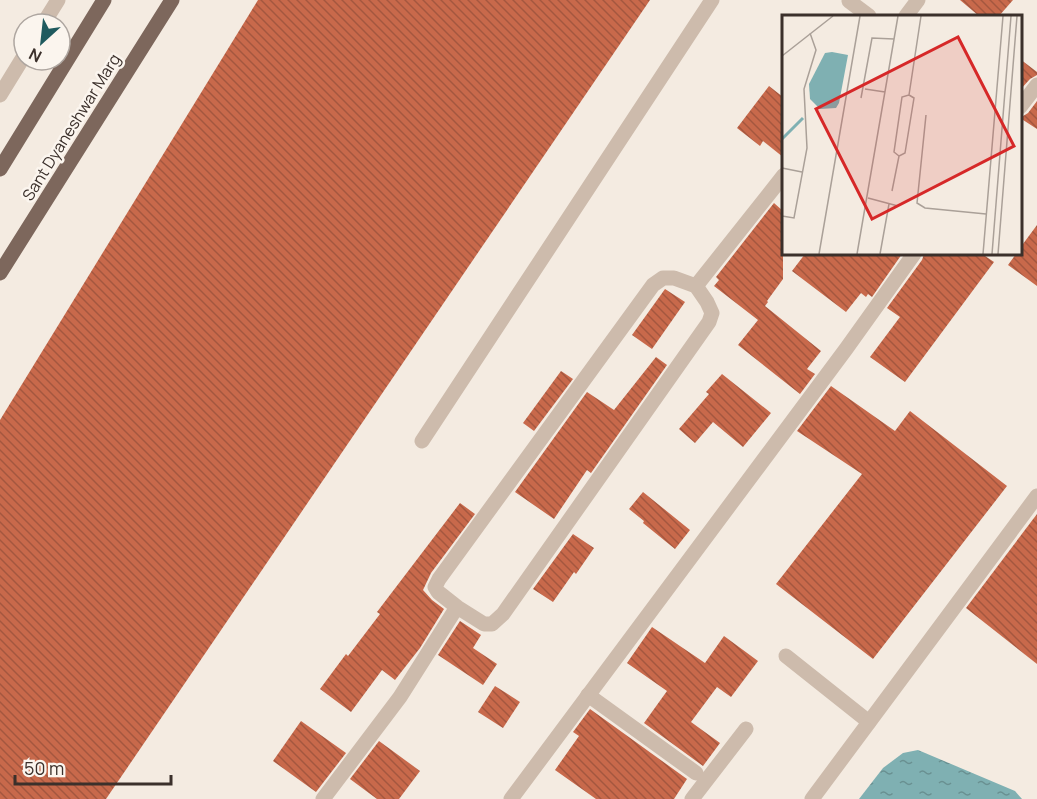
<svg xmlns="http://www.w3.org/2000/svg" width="1037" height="799" font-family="Manrope,sans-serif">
	<defs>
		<pattern id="water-ripples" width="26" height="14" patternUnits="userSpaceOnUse" patternTransform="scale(1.5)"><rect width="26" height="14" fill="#7fb0b2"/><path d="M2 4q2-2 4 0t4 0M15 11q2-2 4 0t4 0" fill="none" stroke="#699091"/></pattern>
		<pattern id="building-back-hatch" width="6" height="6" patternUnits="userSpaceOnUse" patternTransform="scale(1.5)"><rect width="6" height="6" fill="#c8694b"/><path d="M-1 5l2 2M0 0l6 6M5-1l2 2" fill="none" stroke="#a4573f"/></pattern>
	</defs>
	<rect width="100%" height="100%" fill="#f4ebe1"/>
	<polygon fill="url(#water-ripples)" points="918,750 1015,791 1022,799 859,799 883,768 903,753"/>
	<g fill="url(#building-back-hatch)">
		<polygon points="258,0 650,0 106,799 0,799 0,420"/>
		<polygon points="960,0 1013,0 999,16 979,16"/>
		<polygon points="1020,59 1037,72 1037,75 1030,79 1020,90"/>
		<polygon points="769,86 783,97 783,157 763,141 760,146 737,128"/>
		<polygon points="1037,101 1037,129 1020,118 1028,113"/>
		<polygon points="774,203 783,211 783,279 767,301 768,302 765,306 821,351 807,369 815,374 800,394 738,345 758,320 714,286 719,280 716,277"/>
		<polygon points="1037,225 1037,286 1008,265 1016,254 1020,254 1020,248"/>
		<polygon points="805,254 902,254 872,297 868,294 866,297 861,293 846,312 792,271"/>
		<polygon points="924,254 982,254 994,262 905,382 870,357 900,317 887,308 922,260"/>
		<polygon points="665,289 685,302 652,349 632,335"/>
		<polygon points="656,357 667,365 591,473 587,470 554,519 515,492 587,392 614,410"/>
		<polygon points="561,371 573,379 534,431 523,423"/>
		<polygon points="722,374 771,413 743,447 713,422 695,443 679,429 709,394 706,392"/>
		<polygon points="831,386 895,431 910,411 1007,486 873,659 776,584 862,474 797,431"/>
		<polygon points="643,492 690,530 675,549 643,523 644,521 629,509"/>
		<polygon points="460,503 475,514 431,573 423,590 432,600 444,609 420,648 395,680 382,670 351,712 320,689 346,654 348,656 380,614 377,612"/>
		<polygon points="1037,514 1037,664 966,608"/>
		<polygon points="573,534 594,548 576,574 574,572 553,602 533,589"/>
		<polygon points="460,621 481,635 473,648 497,664 483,685 438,655"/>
		<polygon points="652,627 705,663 724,636 758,661 731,697 717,687 691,722 720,743 703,766 644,723 667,691 627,663"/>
		<polygon points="495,686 520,702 503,728 478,712"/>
		<polygon points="590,709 687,779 674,799 596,799 555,770 579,736 573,732"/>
		<polygon points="301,721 346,753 316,792 273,761"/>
		<polygon points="379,741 420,771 399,799 377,799 350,779"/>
	</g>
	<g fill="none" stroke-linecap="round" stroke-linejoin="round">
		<g stroke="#cdbbac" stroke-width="15">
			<polyline points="849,1 869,16"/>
			<polyline points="906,16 918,0"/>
			<polyline points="43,24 58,0"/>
			<polyline points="0,95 24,56"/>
			<polyline points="1020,107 1037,85"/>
			<polyline points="696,286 784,175"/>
			<polyline points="422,441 712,0"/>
			<polyline points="786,656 869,722"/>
			<polyline points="588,695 696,773"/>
			<polyline points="323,799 400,697 457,607 484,624 492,624 503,614 709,322 712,313 707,302 696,286 674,278 663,278 653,285 439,579 435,587 438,592 457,607"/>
			<polyline points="511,799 846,349 914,254"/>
			<polyline points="692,799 746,729"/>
			<polyline points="812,799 1037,496"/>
		</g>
		<g stroke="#7d675c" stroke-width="15">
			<polyline points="0,169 104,0"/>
			<polyline points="0,273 172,0"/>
		</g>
	</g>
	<g text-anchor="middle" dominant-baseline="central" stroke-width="5" stroke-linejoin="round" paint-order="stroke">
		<g font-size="16" fill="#3b302b" stroke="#fbf5ee">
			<text transform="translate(71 127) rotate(-58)">Sant Dyaneshwar Marg</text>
		</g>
	</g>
	<g transform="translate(782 15)">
		<rect width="240" height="240" fill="#f4ebe1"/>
		<path d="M 50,37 L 66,40 L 57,88 L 54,93 L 38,94 L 28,84 L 27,69 L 43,38 Z" fill="#7fb0b2"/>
		<path fill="none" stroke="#7fb0b2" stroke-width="3" d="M 0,124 L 21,103"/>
		<path fill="none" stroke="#aaa098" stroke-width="1.5" d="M 0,41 L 51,1M 83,74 L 103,77M 79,83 L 90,23 L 112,24M 144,100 L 135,188 L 143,193 L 204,199M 117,141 L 112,137 L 120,82 L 127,80 L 139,1M 0,153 L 20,157M 110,176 L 117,141 L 123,138 L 132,83 L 127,80M 86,183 L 116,191M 0,201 L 12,203 L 25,133 L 22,74 L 34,35 L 28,18M 37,239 L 78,1M 75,239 L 116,1M 98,239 L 107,189M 201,239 L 221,1M 210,239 L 229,1M 216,239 L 235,1"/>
		<path fill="#d62828" fill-opacity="0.15" stroke="#d62828" stroke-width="3" d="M 176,22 L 232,131 L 90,204 L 34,94 Z"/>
		<rect width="240" height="240" fill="none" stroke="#3b302b" stroke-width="3"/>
	</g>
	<g transform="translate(42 42) rotate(207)"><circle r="28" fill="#fbf5ee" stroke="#aea6a0" stroke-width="1.5"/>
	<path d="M0-4.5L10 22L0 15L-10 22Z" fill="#1f5a5e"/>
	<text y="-9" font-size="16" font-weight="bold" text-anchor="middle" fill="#3b302b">N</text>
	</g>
	<path d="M15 775v9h156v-9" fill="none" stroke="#3b302b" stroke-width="3"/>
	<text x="24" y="775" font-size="18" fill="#3b302b" stroke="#fbf5ee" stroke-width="4.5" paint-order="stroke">50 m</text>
</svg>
